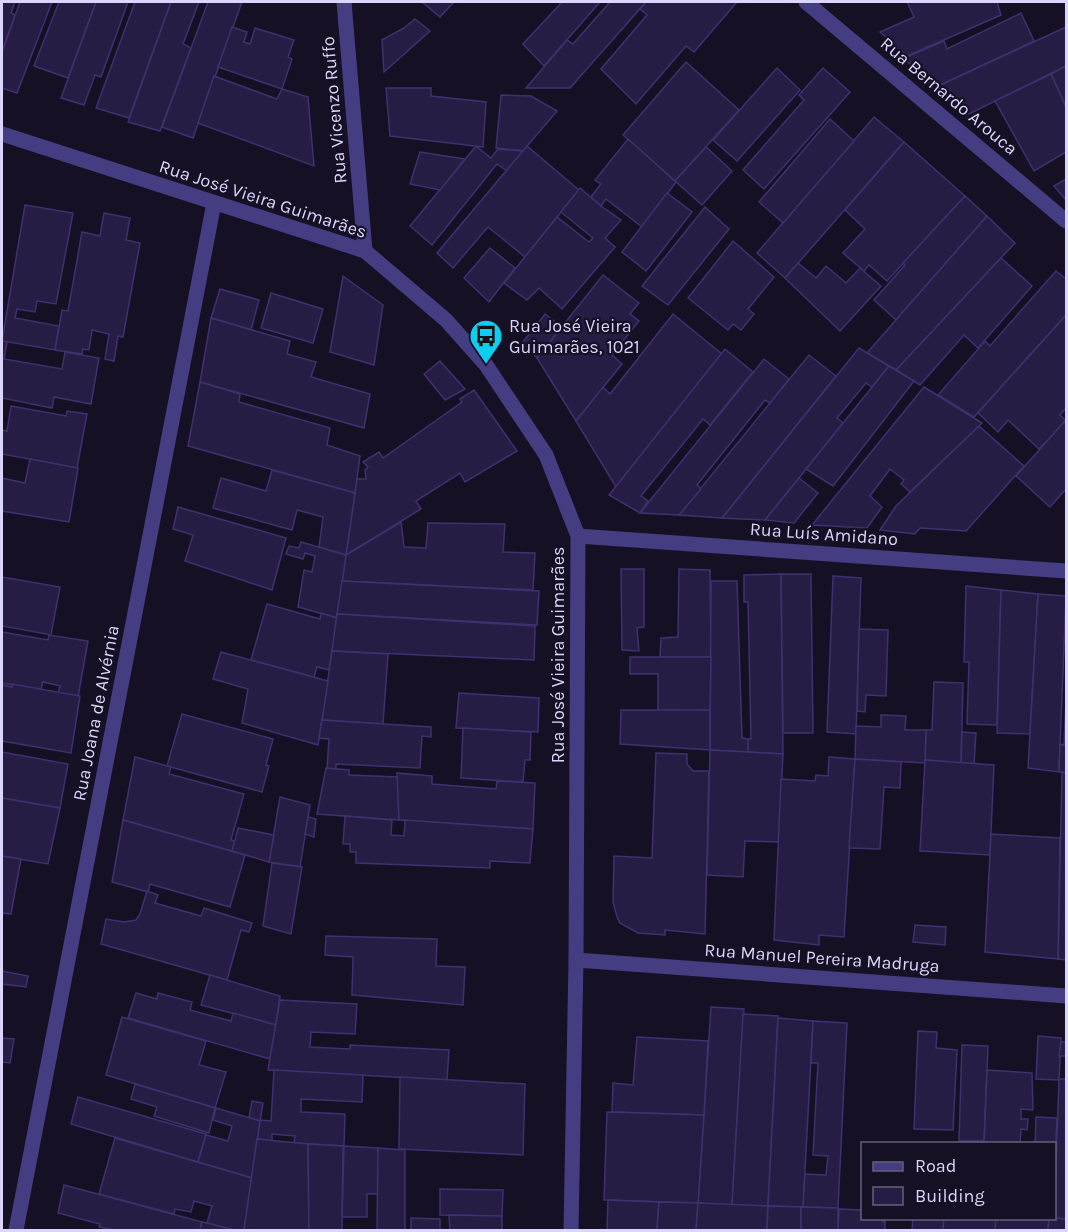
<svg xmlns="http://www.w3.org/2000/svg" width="1068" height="1232" font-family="Karla,sans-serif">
	<rect width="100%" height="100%" fill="#151024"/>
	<g fill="#271d44" stroke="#40306f" stroke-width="1.5">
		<polygon points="2,2 15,2 11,13 15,15 2,52"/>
		<polygon points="20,2 52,2 17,93 2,88 2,52"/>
		<polygon points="59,2 96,2 68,78 34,66"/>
		<polygon points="96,2 128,2 101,77 95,75 84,105 61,98"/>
		<polygon points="135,2 171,2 129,118 96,108"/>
		<polygon points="171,2 199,2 183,44 191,48 160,131 128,122"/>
		<polygon points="208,2 242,2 193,138 162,127"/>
		<polygon points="422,2 454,2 440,17"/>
		<polygon points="559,2 600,2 544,66 523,44 561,3"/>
		<polygon points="610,2 646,2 570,88 526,88 567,40 573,44"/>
		<polygon points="646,2 737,2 694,52 686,46 636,104 601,69 647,15 640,9"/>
		<polygon points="907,2 997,2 1001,15 907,56 880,32 914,17"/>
		<polygon points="1021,13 1034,41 934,88 904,58 944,41 947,49"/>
		<polygon points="415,19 430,31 384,72 382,40 404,28"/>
		<polygon points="232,27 247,32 244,42 250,44 255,28 294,40 288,57 292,59 282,89 218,67"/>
		<polygon points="1066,27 1066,66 971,113 966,115 934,88"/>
		<polygon points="686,62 739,110 675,181 623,135"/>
		<polygon points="1066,66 1066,107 1051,74"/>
		<polygon points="777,68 800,90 737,161 713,140"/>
		<polygon points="823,68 850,92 764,189 743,170 804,100 799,95"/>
		<polygon points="1051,74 1066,107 1066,152 1034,171 995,101"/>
		<polygon points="214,76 277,99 282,89 308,97 314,166 198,123"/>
		<polygon points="386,88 431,88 431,96 486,102 483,147 390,136"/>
		<polygon points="501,95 531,96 557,111 523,151 496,148"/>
		<polygon points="874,117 904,142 785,278 757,253"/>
		<polygon points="830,119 854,141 783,223 759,202"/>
		<polygon points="628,139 676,182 642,227 606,199 601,206 591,197 601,184 595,180"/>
		<polygon points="904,142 965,196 887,281 869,265 864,271 843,253 865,229 845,210"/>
		<polygon points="476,146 491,158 498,149 523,151 507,171 497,164 432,245 410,226"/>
		<polygon points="527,146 579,190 525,257 488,227 453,268 437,253"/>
		<polygon points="706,147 732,171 702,205 675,181"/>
		<polygon points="420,152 465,159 440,190 410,184"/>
		<polygon points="1066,179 1066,200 1054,186"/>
		<polygon points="580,188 601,206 621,220 605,238 615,247 562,309 539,288 527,300 504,283 557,217 589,242 593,238 561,212"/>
		<polygon points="667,193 692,212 646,271 622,252"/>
		<polygon points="965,196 987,216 896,320 874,300 905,265 903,263"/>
		<polygon points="25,205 73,213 56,304 37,301 35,312 17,309 15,318 59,326 55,350 2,341"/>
		<polygon points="705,207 729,229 668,305 642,286"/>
		<polygon points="104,213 130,218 126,240 140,243 123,337 118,336 114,361 105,359 109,334 92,330 89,350 83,349 82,354 55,350 62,310 68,311 82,232 100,236"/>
		<polygon points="987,216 1015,243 896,370 867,353"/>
		<polygon points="733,241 774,277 748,309 754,314 741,330 733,324 728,330 688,298"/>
		<polygon points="490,248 515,268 489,302 464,278"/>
		<polygon points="1001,258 1032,286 978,348 964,335 920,385 896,370"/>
		<polygon points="798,263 816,278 826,266 846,283 860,268 881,286 840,331 785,278"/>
		<polygon points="1056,271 1066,279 1066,315 974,417 938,395 985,341 990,346"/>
		<polygon points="603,275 639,303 630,314 639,321 612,355 622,364 576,421 537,358"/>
		<polygon points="343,276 383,305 374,365 330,352"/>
		<polygon points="220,289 259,300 251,330 211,318"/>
		<polygon points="271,293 323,309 313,343 261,328"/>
		<polygon points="545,314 562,327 537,358 523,342"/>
		<polygon points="673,314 722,354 616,487 576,421 603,387 610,394"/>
		<polygon points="1066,315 1066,408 1060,415 1066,421 1039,449 1008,420 998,432 978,413"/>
		<polygon points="211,318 290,341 287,354 316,362 311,377 370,394 364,428 200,382"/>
		<polygon points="2,341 7,342 4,359 62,369 65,352 99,358 91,404 54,397 52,408 2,398"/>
		<polygon points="859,348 889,366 872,387 866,383 837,418 843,423 799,478 765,520 722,518"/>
		<polygon points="725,349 753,372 710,425 703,419 641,496 648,501 640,513 609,495"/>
		<polygon points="809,355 836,376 722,518 679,515"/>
		<polygon points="764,359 789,379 770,403 765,400 697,485 701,489 679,515 640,513"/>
		<polygon points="440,361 465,389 445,400 424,374"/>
		<polygon points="889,366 914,381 833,486 806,469"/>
		<polygon points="200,382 240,394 239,402 330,428 327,445 360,456 355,493 188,446"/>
		<polygon points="924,387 982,423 910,492 901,484 904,480 890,469 870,496 882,507 867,528 812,525"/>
		<polygon points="474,390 517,451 465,482 460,473 416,501 421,509 346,555 357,479 366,479 365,470 368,467 363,462 379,452 383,458 462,402 460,399"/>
		<polygon points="11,406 66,416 67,411 87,414 77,468 2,454 2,430 7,431"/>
		<polygon points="1064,422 1066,424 1066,489 1050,507 1016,476"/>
		<polygon points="979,426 1024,466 966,531 920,528 915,534 880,530 896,506"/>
		<polygon points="30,459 78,468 69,522 2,511 2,478 25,483"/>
		<polygon points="272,470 355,493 346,555 319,547 323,517 297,510 292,530 213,508 221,478 266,491"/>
		<polygon points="799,478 818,493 794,523 765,520"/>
		<polygon points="178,507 286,538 272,590 185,561 193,535 173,529"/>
		<polygon points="401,522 404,547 426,548 428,523 505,524 503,552 535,553 533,590 342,581 346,555"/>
		<polygon points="301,542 346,555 337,618 298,607 304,570 312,572 315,556 305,553 303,559 286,554 289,546 299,548"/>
		<polygon points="621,569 644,569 644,627 637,628 639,651 622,650"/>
		<polygon points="679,569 710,570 711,657 660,657 661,638 678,637"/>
		<polygon points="781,574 783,754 748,752 747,739 751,739 748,602 744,602 744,575"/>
		<polygon points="781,574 811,574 813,733 783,733"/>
		<polygon points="833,576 861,578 856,734 827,732"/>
		<polygon points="2,577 60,587 51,635 2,626"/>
		<polygon points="342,581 539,591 537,625 337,614"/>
		<polygon points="711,581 737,581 742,738 748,739 748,752 710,750"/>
		<polygon points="966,586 1001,590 997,725 967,724 969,662 964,662"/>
		<polygon points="1001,590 1038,594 1030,734 997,733"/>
		<polygon points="1038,594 1066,596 1059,772 1028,768"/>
		<polygon points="267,604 320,619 321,613 337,618 329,670 317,667 314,677 251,660"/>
		<polygon points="337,614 535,626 534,660 332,651"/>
		<polygon points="859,629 888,630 886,696 866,695 865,712 857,711"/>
		<polygon points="2,632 48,640 49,635 88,641 78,697 58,693 60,686 43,682 41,690 2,683"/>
		<polygon points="332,651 388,654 383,724 322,720"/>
		<polygon points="221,652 328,681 318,745 242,723 248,689 213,679"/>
		<polygon points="630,657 711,657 710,710 658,711 658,674 630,674"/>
		<polygon points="934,682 963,683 961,763 925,760 926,730 932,730"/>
		<polygon points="12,684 80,696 71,753 2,741 2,685 12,687"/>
		<polygon points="459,693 539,698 538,732 456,728"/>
		<polygon points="1066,699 1066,773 1059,772 1060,744 1064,745"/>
		<polygon points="621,710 710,710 710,750 620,744"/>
		<polygon points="182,714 273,739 266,765 269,766 262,792 167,766"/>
		<polygon points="881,715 906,716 905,730 926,730 925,763 855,759 856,726 881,727"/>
		<polygon points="322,720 431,727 431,737 422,736 420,768 336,764 336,769 327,769 329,739 319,738"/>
		<polygon points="463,728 531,732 530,760 525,760 523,782 461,778"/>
		<polygon points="962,732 976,733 974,764 961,763"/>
		<polygon points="710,750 783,754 779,842 745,841 743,877 707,875"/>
		<polygon points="2,752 68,764 60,808 2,798"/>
		<polygon points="656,753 687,754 687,764 693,771 709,771 705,934 665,930 665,935 638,933 620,923 617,917 613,902 614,856 652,858"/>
		<polygon points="135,757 171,767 169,774 244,794 231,840 235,841 232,851 123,820"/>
		<polygon points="829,757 855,759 844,937 819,935 819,945 774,940 781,779 815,781 816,775 828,776"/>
		<polygon points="855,759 901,762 900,788 884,787 880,849 849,848"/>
		<polygon points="925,760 994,765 990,855 920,851"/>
		<polygon points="326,768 349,770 349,775 398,777 399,820 317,814"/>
		<polygon points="1062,772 1066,773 1066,960 1058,959"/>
		<polygon points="397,773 432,776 432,784 496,789 497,781 535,783 533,829 399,820"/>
		<polygon points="280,797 310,805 300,867 269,862"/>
		<polygon points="2,798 60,808 48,864 2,856"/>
		<polygon points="345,816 392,820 391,835 404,836 405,820 533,829 530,863 490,861 490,868 356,863 356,852 350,852 350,844 343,844"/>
		<polygon points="308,817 316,819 314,837 305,834"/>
		<polygon points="123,820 245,855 230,907 150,884 148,892 112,882"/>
		<polygon points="238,828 274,835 269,862 232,851"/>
		<polygon points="991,834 1060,838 1058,959 985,952"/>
		<polygon points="2,856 21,859 11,914 2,913"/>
		<polygon points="272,863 302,867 291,934 263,926"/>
		<polygon points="147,891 158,895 155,903 201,916 204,908 252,923 249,932 241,930 227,980 101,944 106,919 124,922 136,920 140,914"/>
		<polygon points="915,925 946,927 945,945 913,942"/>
		<polygon points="326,936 437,939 436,966 465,967 463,1005 352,995 353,957 325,955"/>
		<polygon points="2,971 28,976 26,987 2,984"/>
		<polygon points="210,975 280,996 276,1025 201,1005"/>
		<polygon points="136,993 157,999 158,993 192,1002 190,1010 231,1021 233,1013 276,1025 270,1059 128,1018"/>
		<polygon points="280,1000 357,1004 355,1034 311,1032 310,1047 350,1049 350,1045 449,1050 447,1080 268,1070"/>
		<polygon points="711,1007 744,1009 732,1205 698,1203"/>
		<polygon points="743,1014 778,1016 768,1206 732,1205"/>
		<polygon points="122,1017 206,1041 199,1065 226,1072 215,1108 106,1075"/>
		<polygon points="778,1018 813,1021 803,1207 768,1206"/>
		<polygon points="813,1021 847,1023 838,1208 803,1207 805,1174 826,1175 828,1156 813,1155 818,1063 811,1063"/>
		<polygon points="918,1031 937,1032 936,1048 957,1050 953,1130 914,1129"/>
		<polygon points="1038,1036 1061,1038 1059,1080 1036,1079"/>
		<polygon points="637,1037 708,1041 704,1115 612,1112 613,1083 633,1085"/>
		<polygon points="2,1038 14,1039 10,1063 2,1062"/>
		<polygon points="1061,1042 1066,1042 1066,1056 1059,1056"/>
		<polygon points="962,1045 988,1046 984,1141 959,1141"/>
		<polygon points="274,1070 363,1075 362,1102 301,1099 301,1112 345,1114 344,1146 294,1143 295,1136 272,1134 272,1141 257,1139 260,1120 271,1121"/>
		<polygon points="987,1070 1032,1073 1033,1110 1021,1109 1021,1119 1028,1119 1027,1130 1021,1129 1020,1144 984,1144"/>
		<polygon points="400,1077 525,1084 523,1155 399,1149"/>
		<polygon points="1059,1079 1066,1079 1066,1219 1054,1218"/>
		<polygon points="135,1084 215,1108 209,1133 154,1116 157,1107 131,1099"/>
		<polygon points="78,1097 206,1134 198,1162 71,1124"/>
		<polygon points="252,1101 263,1103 260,1121 249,1118"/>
		<polygon points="216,1108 260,1121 252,1178 198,1162 206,1135 228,1141 232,1126 213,1120"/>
		<polygon points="607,1112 704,1115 698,1203 604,1200"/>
		<polygon points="1036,1117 1057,1118 1055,1163 1054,1144 1035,1144"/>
		<polygon points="115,1138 252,1178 244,1230 234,1230 207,1223 212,1206 194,1201 191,1212 175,1209 174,1214 99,1194"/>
		<polygon points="257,1139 308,1144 309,1230 244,1230"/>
		<polygon points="308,1144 343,1146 342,1230 309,1230"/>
		<polygon points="344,1146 378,1148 378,1194 367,1194 367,1217 342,1217"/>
		<polygon points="378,1148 405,1150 405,1230 377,1230"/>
		<polygon points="64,1185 202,1222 200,1230 114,1230 99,1227 100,1224 58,1213"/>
		<polygon points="440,1189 503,1190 502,1216 440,1215"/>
		<polygon points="608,1200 659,1202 657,1230 607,1230"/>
		<polygon points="659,1202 698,1203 696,1230 657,1230"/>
		<polygon points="698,1203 768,1206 767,1230 696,1230"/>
		<polygon points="768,1206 801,1207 801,1230 767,1230"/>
		<polygon points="801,1207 838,1208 838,1230 801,1230"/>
		<polygon points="839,1209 862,1210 862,1218 883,1218 883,1222 885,1221 885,1230 838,1230"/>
		<polygon points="449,1215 502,1216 502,1230 450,1230"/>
		<polygon points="411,1218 440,1219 440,1230 411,1230"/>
		<polygon points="913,1218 944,1218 943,1230 912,1230"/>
		<polygon points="944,1218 996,1218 995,1230 943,1230"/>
		<polygon points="996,1218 1049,1219 1048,1230 995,1230"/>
		<polygon points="1054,1218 1066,1219 1066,1230 1048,1230 1049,1219"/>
		<polygon points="202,1222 207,1223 234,1230 200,1230"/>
	</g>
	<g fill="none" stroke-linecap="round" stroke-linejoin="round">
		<g stroke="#443d81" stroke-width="15">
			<polyline points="344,2 365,251"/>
			<polyline points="806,2 1066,221"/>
			<polyline points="2,134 365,251 446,320 486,365 546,455 578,536 576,960 571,1230"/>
			<polyline points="578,536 1066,571"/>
			<polyline points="576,960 1066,996"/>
			<polyline points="16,1230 214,203"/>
		</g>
	</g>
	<defs>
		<g id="bus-pin" transform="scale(1.725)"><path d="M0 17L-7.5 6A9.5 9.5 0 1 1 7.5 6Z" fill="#0dcef1" stroke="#151024"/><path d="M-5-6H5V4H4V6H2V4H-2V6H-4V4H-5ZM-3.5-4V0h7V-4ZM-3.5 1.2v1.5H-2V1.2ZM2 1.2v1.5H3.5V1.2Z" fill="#111"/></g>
	</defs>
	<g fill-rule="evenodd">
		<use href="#bus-pin" x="486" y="336"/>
	</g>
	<g text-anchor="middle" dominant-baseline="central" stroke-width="4.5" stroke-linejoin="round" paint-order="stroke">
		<g font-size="18" fill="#dcd5fd" stroke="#151024">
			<text transform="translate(949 96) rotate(40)">Rua Bernardo Arouca</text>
			<text transform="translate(334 110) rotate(-95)">Rua Vicenzo Ruffo</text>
			<text transform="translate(263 199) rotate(18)">Rua José Vieira Guimarães</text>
			<text transform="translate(824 534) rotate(4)">Rua Luís Amidano</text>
			<text transform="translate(558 655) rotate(-90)">Rua José Vieira Guimarães</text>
			<text transform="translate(96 713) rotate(-79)">Rua Joana de Alvérnia</text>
			<text transform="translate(822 958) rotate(4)">Rua Manuel Pereira Madruga</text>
		</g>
		<g font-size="18" fill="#dcd5fd" stroke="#151024" text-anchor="start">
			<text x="509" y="326">Rua José Vieira<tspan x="509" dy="21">Guimarães, 1021</tspan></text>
		</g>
	</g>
	<rect width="1068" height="1232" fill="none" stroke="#dcd5fd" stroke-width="6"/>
	<rect x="861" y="1142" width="195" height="78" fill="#151024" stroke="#655f7b" stroke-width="1.5"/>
	<rect x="873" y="1162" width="30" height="9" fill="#443d81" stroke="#655f7b" stroke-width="1.5"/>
	<text x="915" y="1172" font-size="18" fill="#dcd5fd">Road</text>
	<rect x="873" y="1187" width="30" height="18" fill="#271d44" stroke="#655f7b" stroke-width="1.5"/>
	<text x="915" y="1202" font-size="18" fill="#dcd5fd">Building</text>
</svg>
